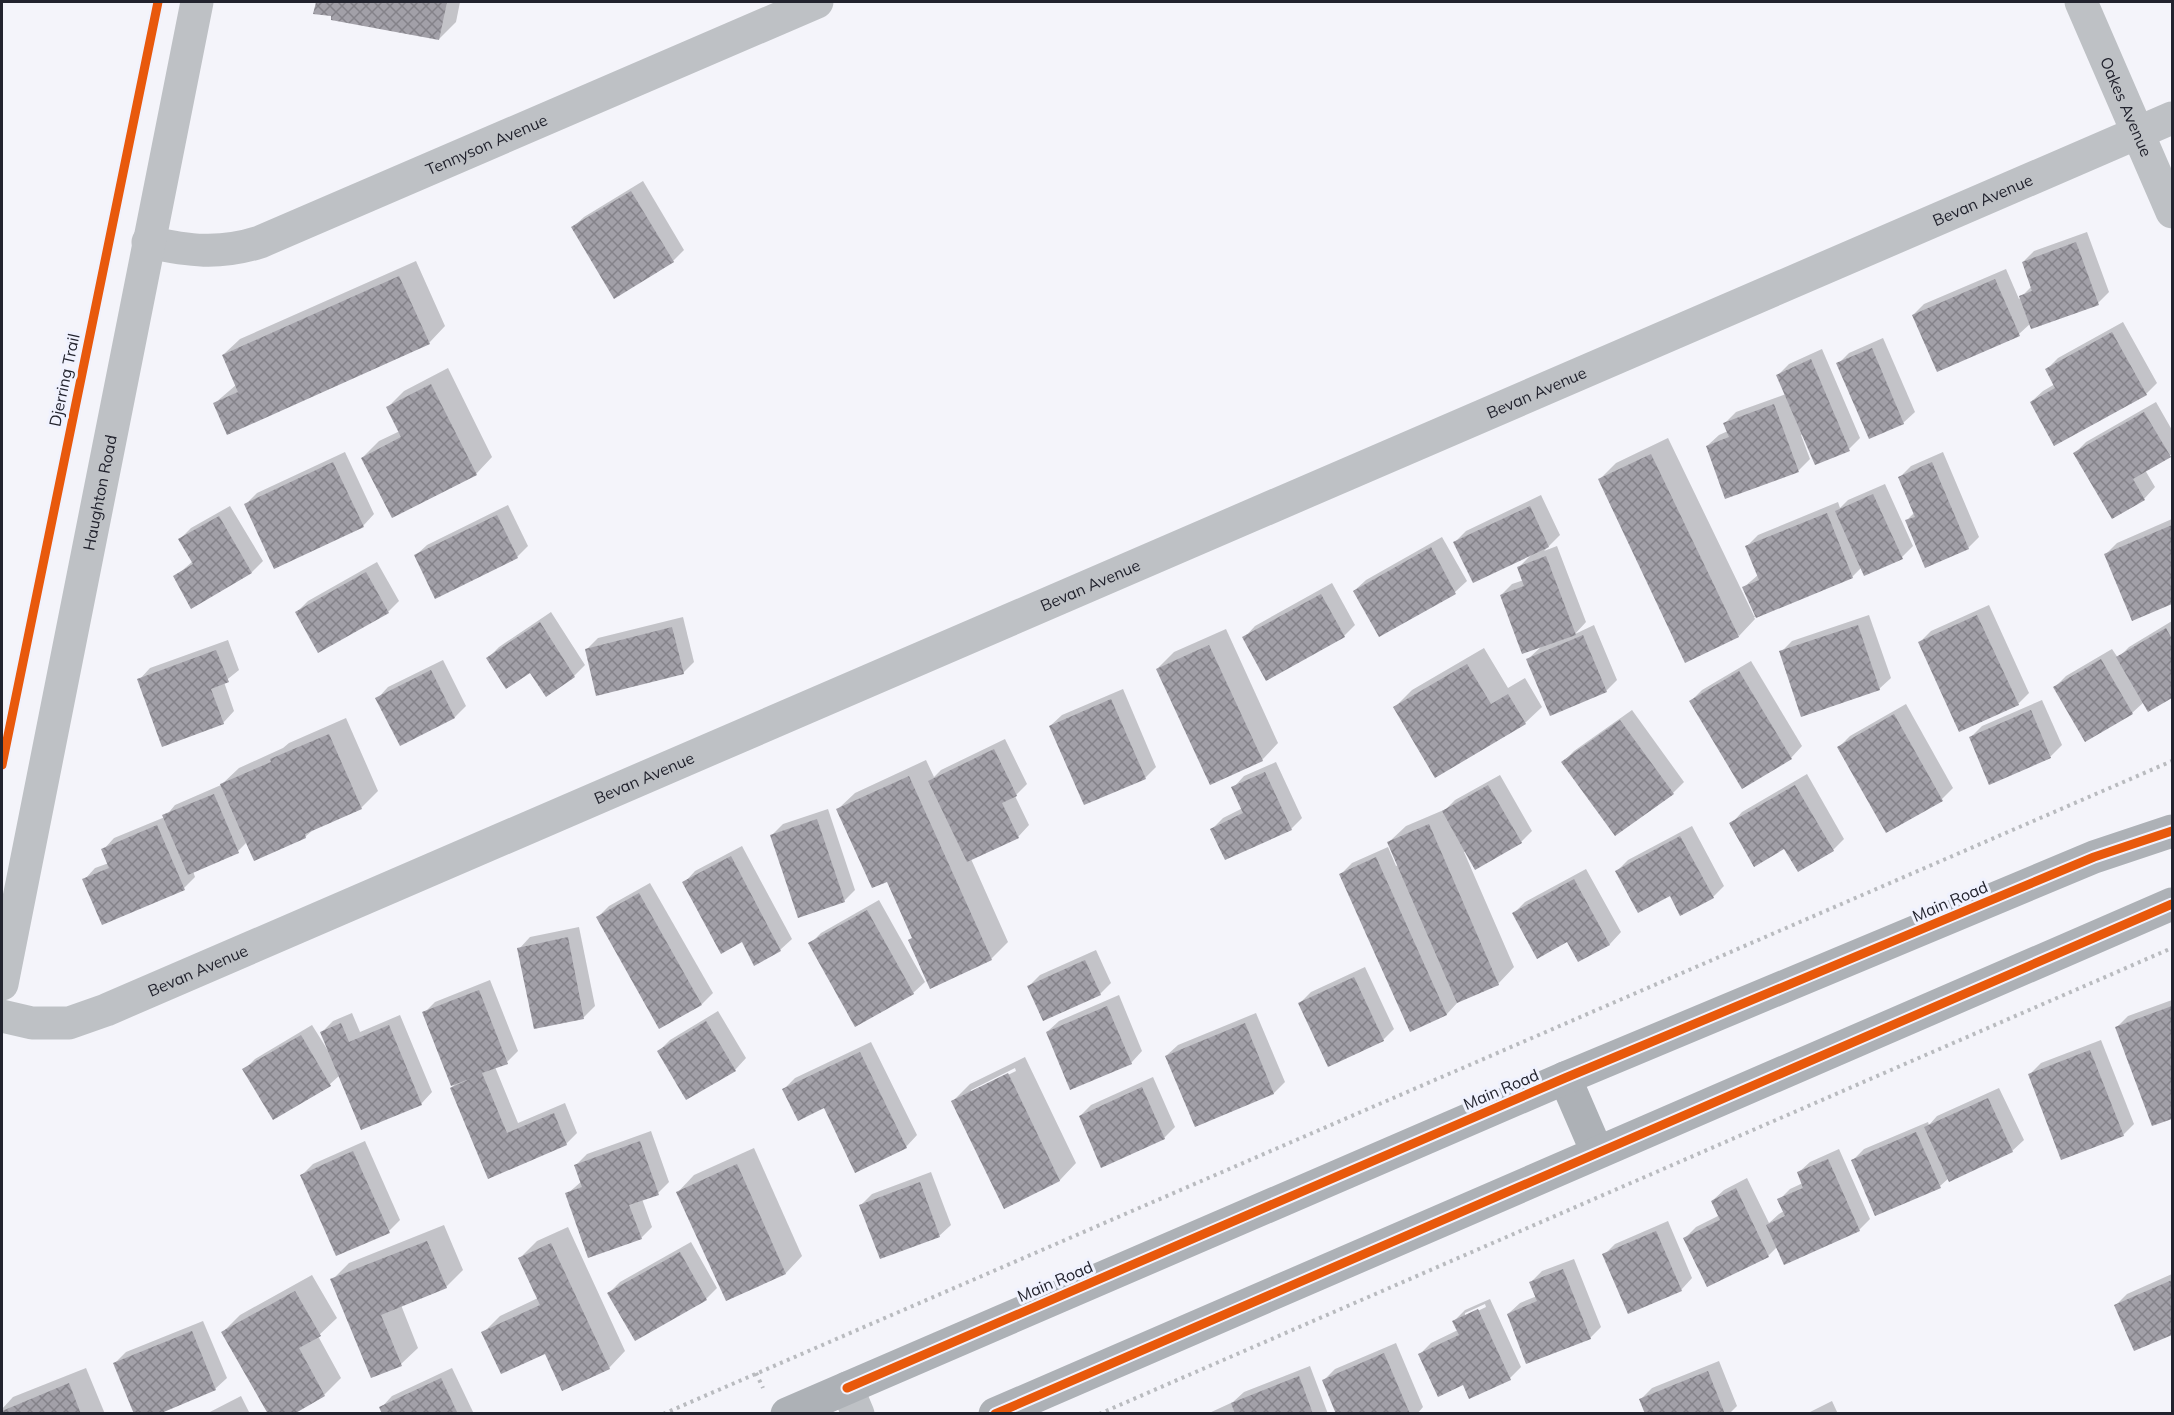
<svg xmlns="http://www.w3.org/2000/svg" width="2174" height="1415" font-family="Mulish,sans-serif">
	<defs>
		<pattern id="building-cross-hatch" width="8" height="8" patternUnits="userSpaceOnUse" patternTransform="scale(1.5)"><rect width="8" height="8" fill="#a2a0a8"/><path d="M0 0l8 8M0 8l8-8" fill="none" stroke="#848289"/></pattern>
	</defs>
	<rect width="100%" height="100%" fill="#f4f4fa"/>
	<g fill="#0003" fill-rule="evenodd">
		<polygon points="318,2 460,2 456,22 439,39 315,12"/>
		<polygon points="643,181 684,250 673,261 572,228 584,217"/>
		<polygon points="2087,232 2109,292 2098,303 2031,323 2019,334 1913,315 1924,304 2006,269 2019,299 2032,286 2023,262 2034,251"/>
		<polygon points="416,261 445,326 429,343 215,403 236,385 223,355 240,339"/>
		<polygon points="2123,322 2157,383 2146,394 2031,402 2043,391 2055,384 2047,369 2058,358"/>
		<polygon points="1883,338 1915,412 1903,423 1838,364 1849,353"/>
		<polygon points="1822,349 1860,438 1849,449 1803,434 1801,435 1810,459 1799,470 1726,497 1707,446 1719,435 1728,431 1725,423 1736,412 1786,394 1778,375 1789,364"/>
		<polygon points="448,368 492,457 476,474 362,458 379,441 400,431 387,408 404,391"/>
		<polygon points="2156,402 2172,430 2172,454 2145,470 2155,487 2144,499 2075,453 2086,442"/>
		<polygon points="1668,438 1754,616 1756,615 1744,587 1758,575 1746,547 1758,535 1838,502 1840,508 1848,500 1885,484 1913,546 1902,557 1862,567 1852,577 1754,617 1755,619 1739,636 1600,479 1616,463"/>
		<polygon points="345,452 374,514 363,526 246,504 257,493"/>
		<polygon points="1943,452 1979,537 1968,548 1906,521 1915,512 1900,477 1911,466"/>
		<polygon points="1541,495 1560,535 1544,551 1557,546 1586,622 1575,634 1594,625 1617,680 1606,691 1528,659 1543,645 1501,595 1512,584 1524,580 1519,567 1532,554 1455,542 1466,531"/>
		<polygon points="508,505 528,546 517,557 415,556 427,545"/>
		<polygon points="230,506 263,561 252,572 192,607 175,577 193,561 180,539 191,528"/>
		<polygon points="2172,519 2172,603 2133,619 2106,554 2117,543"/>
		<polygon points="1442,537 1467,581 1455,592 1379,635 1354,591 1366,580"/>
		<polygon points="377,562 399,601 388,612 297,612 308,601"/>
		<polygon points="1332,583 1355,625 1344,636 1244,638 1255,626"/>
		<polygon points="1989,605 2029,693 2018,704 1920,642 1931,631"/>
		<polygon points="551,612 585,665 574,676 546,694 531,671 488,658 499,647"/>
		<polygon points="1869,615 1891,678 1879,689 1781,652 1792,641"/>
		<polygon points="683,617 694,662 683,673 586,650 598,638"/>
		<polygon points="2172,621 2172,696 2149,710 2144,702 2132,713 2055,687 2066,676 2112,649 2118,658 2129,647"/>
		<polygon points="1226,629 1278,743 1262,760 1157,669 1174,652"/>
		<polygon points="228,640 239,670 224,682 234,711 223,723 139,680 150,668"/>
		<polygon points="1484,648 1508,688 1525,678 1542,707 1525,723 1395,707 1412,690"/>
		<polygon points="443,660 466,706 455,717 400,744 377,699 388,687"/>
		<polygon points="1751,661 1802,746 1791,758 1691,701 1702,690"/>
		<polygon points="1123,689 1156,767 1145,778 1050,726 1062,715"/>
		<polygon points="2042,700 2062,745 2051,756 1990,783 1970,738 1982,726"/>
		<polygon points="1906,704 1953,788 1942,799 1839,747 1850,736"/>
		<polygon points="1632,710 1684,782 1673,793 1563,762 1574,751"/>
		<polygon points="346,718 378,791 361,808 314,829 305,837 247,842 238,851 193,871 195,877 184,888 84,880 95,868 109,863 103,850 114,838 165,817 175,805 221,785 239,768 283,748 289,743"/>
		<polygon points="1005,739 1027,784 1015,796 1029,825 1018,837 971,859 1008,942 991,959 913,937 887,880 838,809 855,793 926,760 934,777 941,770"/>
		<polygon points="1276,762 1302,818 1291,829 1212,829 1223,818 1243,808 1233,788 1244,776"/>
		<polygon points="1807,774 1844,839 1833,850 1785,847 1731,824 1742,812"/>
		<polygon points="1500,775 1532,831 1521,842 1464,852 1514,967 1498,984 1458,1002 1447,1014 1411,1030 1341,874 1352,863 1388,847 1396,866 1399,865 1389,842 1406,826 1446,809 1455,800"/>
		<polygon points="828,809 855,890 844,901 772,835 783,824"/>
		<polygon points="1692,826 1724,886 1713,897 1671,894 1617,871 1628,860"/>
		<polygon points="742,846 792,939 780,950 742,940 684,883 695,871"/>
		<polygon points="1586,869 1621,932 1610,944 1579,960 1568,940 1514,913 1525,902"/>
		<polygon points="650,883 713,993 702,1004 660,1027 598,917 609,906"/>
		<polygon points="879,900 925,982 913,993 855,1025 810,944 821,933"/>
		<polygon points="579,927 595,1006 584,1017 535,1027 519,949 530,937"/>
		<polygon points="1096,950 1111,983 1100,994 1029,986 1040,975"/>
		<polygon points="1365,967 1394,1029 1383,1040 1300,1003 1311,992"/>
		<polygon points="490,980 518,1051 507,1062 495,1067 518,1123 565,1103 577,1133 566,1144 488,1177 451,1088 458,1081 424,1013 435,1002"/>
		<polygon points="1119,995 1142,1051 1131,1063 1047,1032 1059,1021"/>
		<polygon points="2172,1000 2172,1117 2153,1124 2117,1027 2128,1016"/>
		<polygon points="718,1011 746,1058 735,1070 659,1051 670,1040"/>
		<polygon points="352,1013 360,1032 400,1015 432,1092 421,1104 340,1075 330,1084 273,1118 244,1070 255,1059 312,1025 327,1049 329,1048 322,1032 333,1021"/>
		<polygon points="1256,1013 1285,1082 1274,1093 1166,1056 1178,1045"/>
		<polygon points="2101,1040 2134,1124 2123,1135 2030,1074 2041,1063"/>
		<polygon points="871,1042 917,1135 906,1147 825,1106 784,1089 795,1078"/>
		<path d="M 1025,1057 L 1076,1163 L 1060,1180 L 1004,1207 L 953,1101 L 970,1084 ZM 1015,1068 L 1016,1071 L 971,1093 L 971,1090 Z"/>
		<polygon points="1153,1077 1175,1127 1164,1138 1080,1116 1091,1105"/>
		<polygon points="1999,1088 2024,1140 2012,1151 1949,1178 1940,1186 1853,1160 1864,1149 1928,1122 1929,1125 1937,1116"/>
		<polygon points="651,1131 669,1182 658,1193 642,1199 652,1227 641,1238 567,1194 582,1181 576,1165 587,1154"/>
		<polygon points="365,1141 400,1220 389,1231 302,1175 313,1164"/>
		<polygon points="754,1148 802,1256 786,1273 726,1299 678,1192 694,1175"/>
		<polygon points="1839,1149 1870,1219 1859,1230 1777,1247 1768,1256 1708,1285 1685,1238 1696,1227 1720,1215 1712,1201 1724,1190 1747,1178 1769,1223 1779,1214 1784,1211 1779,1200 1790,1189 1803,1183 1798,1173 1810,1162"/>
		<polygon points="931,1172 951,1225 939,1236 861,1205 872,1194"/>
		<polygon points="1668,1221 1692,1278 1681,1290 1604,1255 1615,1244"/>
		<polygon points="444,1225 463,1270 446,1287 401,1305 418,1348 401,1364 371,1376 332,1280 349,1263"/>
		<polygon points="568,1227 625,1351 609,1368 545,1352 483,1333 500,1316 538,1298 520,1258 537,1241"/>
		<polygon points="691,1242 717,1288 706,1299 609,1293 620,1282"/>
		<polygon points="1574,1259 1601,1327 1590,1338 1508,1314 1520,1303 1537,1296 1531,1282 1542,1271"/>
		<polygon points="2172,1274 2172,1333 2135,1349 2116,1305 2127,1294"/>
		<polygon points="312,1275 337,1318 318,1336 341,1378 324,1395 223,1332 240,1315"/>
		<path d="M 1490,1299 L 1521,1367 L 1510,1378 L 1464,1383 L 1420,1354 L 1431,1343 L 1458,1330 L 1454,1321 L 1465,1310 ZM 1485,1304 L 1486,1307 L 1465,1317 L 1465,1313 Z"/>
		<polygon points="203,1321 227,1378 215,1389 115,1363 126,1352"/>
		<polygon points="1396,1343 1423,1407 1417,1414 1338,1414 1324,1380 1335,1369"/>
		<polygon points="1719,1361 1737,1406 1729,1414 1647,1414 1641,1399 1652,1388"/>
		<polygon points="1310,1366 1328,1414 1207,1414 1233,1402 1244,1392"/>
		<polygon points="86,1368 105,1414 2,1414 2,1409 13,1397"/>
		<polygon points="452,1368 474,1414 383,1414 381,1408 392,1396"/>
		<polygon points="241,1396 250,1414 206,1414"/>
		<polygon points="1832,1401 1838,1414 1806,1414"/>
	</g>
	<g fill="url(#building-cross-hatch)">
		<polygon points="316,2 447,2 439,40 331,20 331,16 313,14"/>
		<polygon points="631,191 674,262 614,299 571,227"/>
		<polygon points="2076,242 2099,305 2031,329 2019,296 2032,291 2022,262"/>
		<polygon points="399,276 430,344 227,435 213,403 238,392 222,355"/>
		<polygon points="1995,279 2020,336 1937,372 1912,315"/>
		<polygon points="2112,332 2147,395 2054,446 2030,402 2055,388 2045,369"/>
		<polygon points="1872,348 1904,424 1869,439 1836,363"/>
		<polygon points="1811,359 1850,451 1815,465 1776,375"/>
		<polygon points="431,384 477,475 392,518 361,458 401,437 386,407"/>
		<polygon points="1774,404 1799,472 1725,499 1706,446 1729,437 1723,423"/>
		<polygon points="2144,412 2171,457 2133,479 2145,500 2112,519 2073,453"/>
		<polygon points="1651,454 1739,637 1685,663 1598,479"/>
		<polygon points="333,462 364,527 274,569 244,504"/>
		<polygon points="1932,462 1969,549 1925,568 1905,520 1915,517 1898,477"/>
		<polygon points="1873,494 1903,559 1864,576 1835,511"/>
		<polygon points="1530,506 1549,547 1473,583 1453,542"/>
		<polygon points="1827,513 1853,578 1756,618 1742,587 1759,580 1745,546"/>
		<polygon points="497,515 518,558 435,599 414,555"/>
		<polygon points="219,516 252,573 191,609 173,576 193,564 178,539"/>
		<polygon points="2172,525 2172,604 2132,621 2104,554"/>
		<polygon points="1431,547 1456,594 1379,637 1353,591"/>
		<polygon points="1546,556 1576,635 1522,654 1500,595 1524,586 1517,567"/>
		<polygon points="366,572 389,613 318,653 295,612"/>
		<polygon points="1321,594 1345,637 1266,681 1242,637"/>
		<polygon points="1977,615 2019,705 1959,732 1918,642"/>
		<polygon points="540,622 575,677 546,697 530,673 506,689 486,658"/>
		<polygon points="1858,625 1880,690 1801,717 1779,651"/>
		<polygon points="672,627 684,674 596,696 585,649"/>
		<polygon points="2166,628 2172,639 2172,698 2148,712 2116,657"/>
		<polygon points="1583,635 1607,692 1550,716 1526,659"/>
		<polygon points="1209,645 1263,761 1210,785 1156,669"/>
		<polygon points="216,650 229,682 211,689 224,724 162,747 137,679"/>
		<polygon points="2101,659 2133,714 2085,742 2053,687"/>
		<polygon points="1467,664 1491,704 1508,694 1526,724 1435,778 1393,707"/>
		<polygon points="431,670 455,718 400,746 375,698"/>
		<polygon points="1739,671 1792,759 1742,789 1689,701"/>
		<polygon points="1111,699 1146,779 1084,805 1049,726"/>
		<polygon points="2031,710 2051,758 1989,785 1969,737"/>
		<polygon points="1894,714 1943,801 1886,833 1837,747"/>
		<polygon points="1620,720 1674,794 1615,836 1561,762"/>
		<polygon points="329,734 362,809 305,834 306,838 254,861 220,784 271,762 270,759"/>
		<polygon points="994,749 1017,796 1002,803 1019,838 967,862 928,781"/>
		<polygon points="1265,772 1292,830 1225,860 1210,829 1243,813 1231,787"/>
		<polygon points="909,776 992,960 930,989 908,940 912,938 887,882 872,888 836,809"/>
		<polygon points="1488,785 1522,843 1475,870 1442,811"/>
		<polygon points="1795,785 1834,851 1798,872 1784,849 1754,867 1729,823"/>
		<polygon points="214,794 239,853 188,875 162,815"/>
		<polygon points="817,819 845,902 798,918 770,835"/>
		<polygon points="1429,824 1499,985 1457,1003 1387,842"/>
		<polygon points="157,825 185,890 102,925 82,879 109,868 101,849"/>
		<polygon points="1680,836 1714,898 1680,916 1670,896 1638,913 1615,871"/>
		<polygon points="731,856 781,951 754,966 742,942 721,954 682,882"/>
		<polygon points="1376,857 1447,1015 1410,1032 1339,874"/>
		<polygon points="1574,879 1610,945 1578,962 1567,942 1537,959 1512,913"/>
		<polygon points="639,893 702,1005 659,1029 596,917"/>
		<polygon points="867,910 914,994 855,1027 808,943"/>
		<polygon points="568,937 584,1019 534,1029 517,948"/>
		<polygon points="1085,960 1101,995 1043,1021 1027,986"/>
		<polygon points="1354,977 1384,1041 1328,1067 1298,1003"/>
		<polygon points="479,990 508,1064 482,1073 507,1133 554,1113 567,1145 488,1179 450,1088 472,1078 451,1086 422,1012"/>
		<polygon points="1107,1006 1132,1064 1070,1090 1046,1032"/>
		<polygon points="2172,1006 2172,1119 2152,1126 2115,1027"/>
		<polygon points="706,1021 736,1071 686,1100 657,1051"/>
		<polygon points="341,1023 349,1042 389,1025 422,1105 361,1130 320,1032"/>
		<polygon points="1245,1023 1274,1094 1195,1127 1165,1056"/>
		<polygon points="301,1035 331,1086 273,1120 242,1069"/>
		<polygon points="2090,1050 2124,1136 2061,1160 2028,1074"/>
		<polygon points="860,1052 907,1148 855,1173 824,1108 798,1121 782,1089"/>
		<polygon points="1008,1073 1060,1181 1004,1209 951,1101"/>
		<polygon points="1142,1087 1165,1139 1101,1168 1079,1116"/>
		<polygon points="1988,1098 2013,1152 1949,1182 1924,1127"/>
		<polygon points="1916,1132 1941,1188 1875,1216 1851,1160"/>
		<polygon points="640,1141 659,1195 629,1205 642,1239 588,1258 565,1193 582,1187 574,1165"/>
		<polygon points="353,1151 390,1233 336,1256 300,1175"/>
		<polygon points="1828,1159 1860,1231 1784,1265 1766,1225 1785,1216 1777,1199 1803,1188 1797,1172"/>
		<polygon points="737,1164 786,1274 726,1301 676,1192"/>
		<polygon points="920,1182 940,1237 880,1259 859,1205"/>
		<polygon points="1736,1188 1769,1257 1707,1287 1683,1238 1720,1220 1711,1201"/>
		<polygon points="1656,1231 1682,1291 1628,1314 1602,1254"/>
		<polygon points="427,1241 447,1288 381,1315 402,1366 371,1378 330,1279"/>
		<polygon points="551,1243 610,1369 562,1391 545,1354 501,1374 481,1332 540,1305 518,1258"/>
		<polygon points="680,1252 707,1300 635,1341 607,1293"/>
		<polygon points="1563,1269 1591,1339 1526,1364 1507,1314 1537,1301 1529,1282"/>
		<polygon points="2172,1280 2172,1335 2134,1351 2114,1305"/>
		<polygon points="295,1291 321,1336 299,1348 325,1396 294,1414 268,1414 221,1332"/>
		<polygon points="1478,1309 1511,1380 1469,1399 1463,1385 1438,1397 1418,1354 1459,1335 1452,1321"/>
		<polygon points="192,1331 216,1390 159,1414 134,1414 113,1363"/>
		<polygon points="1384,1353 1410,1414 1336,1414 1322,1380"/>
		<polygon points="1708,1371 1725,1414 1645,1414 1639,1399"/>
		<polygon points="1299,1376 1313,1414 1235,1414 1231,1403"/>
		<polygon points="441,1378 458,1414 382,1414 379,1407"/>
		<polygon points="69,1383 81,1414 2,1414 2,1411"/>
	</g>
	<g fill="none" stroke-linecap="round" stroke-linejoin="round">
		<g stroke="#b9bbbf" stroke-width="4" stroke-dasharray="3 4.5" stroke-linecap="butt">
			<polyline points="756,1373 763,1388"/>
			<polyline points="663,1414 2172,761"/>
			<polyline points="1099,1414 2172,948"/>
		</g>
		<g stroke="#bec1c5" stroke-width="33">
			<path id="s1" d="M 2081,2 L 2172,212"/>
			<path id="s2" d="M 148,242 C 189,251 219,255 260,242 L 817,2"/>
			<path id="s3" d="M 2,984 L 197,2"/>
			<path id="s4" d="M 2,1016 L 32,1023 L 69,1023 L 106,1010 L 2172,118"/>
			<polyline points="847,1388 858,1414"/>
		</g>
		<g stroke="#adb1b6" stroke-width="33">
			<polyline points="1565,1078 1597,1152"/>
			<polyline points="787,1414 1565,1078 2094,857 2172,831"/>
			<polyline points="995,1414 2172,904"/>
		</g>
		<g stroke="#f0f2fe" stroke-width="13">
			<g id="cycleway">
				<polyline points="2,765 158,2"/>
				<polyline points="847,1388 1565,1078 2094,857 2172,831"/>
				<polyline points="995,1414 2172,904"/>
			</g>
		</g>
		<use href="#cycleway" stroke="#e8590c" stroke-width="9"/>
	</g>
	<g text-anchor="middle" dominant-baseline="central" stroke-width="6" stroke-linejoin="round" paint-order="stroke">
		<g font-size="16" fill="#22232e" stroke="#f0f2fe">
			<text stroke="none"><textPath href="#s1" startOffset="114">Oakes Avenue</textPath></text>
			<text stroke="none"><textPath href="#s2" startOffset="360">Tennyson Avenue</textPath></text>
			<text stroke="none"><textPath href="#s4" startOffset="2151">Bevan Avenue</textPath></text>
			<text transform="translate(64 380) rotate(-78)">Djerring Trail</text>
			<text stroke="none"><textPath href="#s4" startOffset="1665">Bevan Avenue</textPath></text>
			<text stroke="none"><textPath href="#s3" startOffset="501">Haughton Road</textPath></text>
			<text stroke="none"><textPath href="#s4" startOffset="1179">Bevan Avenue</textPath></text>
			<text stroke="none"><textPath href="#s4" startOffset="693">Bevan Avenue</textPath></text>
			<text transform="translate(1950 901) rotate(-23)">Main Road</text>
			<text stroke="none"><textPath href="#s4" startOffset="207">Bevan Avenue</textPath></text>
			<text transform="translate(1501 1089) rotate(-23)">Main Road</text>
			<text transform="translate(1055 1281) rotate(-23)">Main Road</text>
		</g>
	</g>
	<rect width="2174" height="1415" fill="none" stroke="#22232e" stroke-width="6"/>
</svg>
